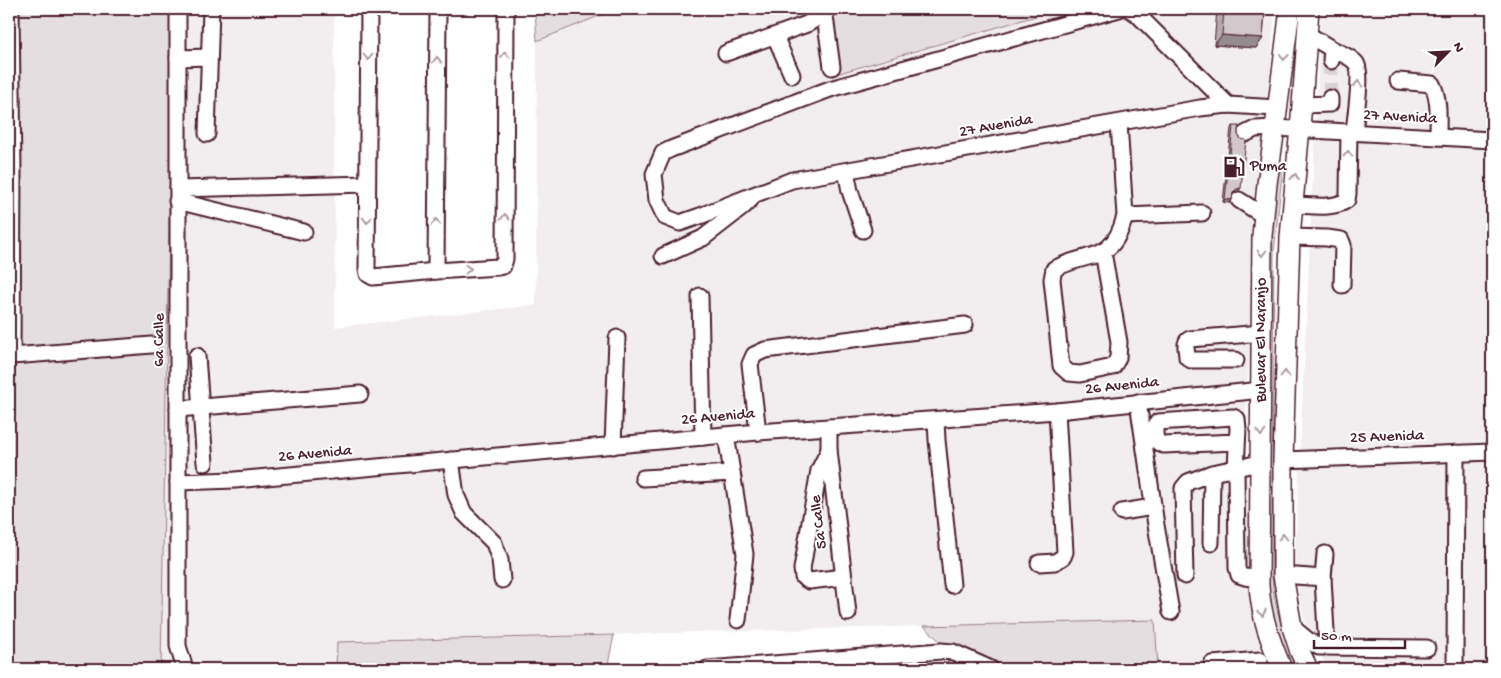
<svg xmlns="http://www.w3.org/2000/svg" width="1501" height="678" font-family="'Gochi Hand',sans-serif">
	<rect width="100%" height="100%" fill="#fff"/>
	<filter id="ink" filterUnits="userSpaceOnUse"><feTurbulence type="fractalNoise" baseFrequency=".02" numOctaves="2"/><feDisplacementMap in="SourceGraphic" scale="10" xChannelSelector="R" yChannelSelector="G"/><feConvolveMatrix kernelMatrix="1 2 1 2 8 2 1 2 1" color-interpolation-filters="sRGB"/></filter>
	<g filter="url(#ink)">
		<g fill="#f2eeef">
			<polygon points="173,9 334,9 335,327 536,305 537,41 616,9 829,9 836,74 1036,16 1037,9 1275,9 1246,399 1250,580 1264,649 1272,669 1158,669 1155,620 337,642 336,669 161,669"/>
			<polygon points="1321,9 1492,9 1492,669 1329,669 1307,632 1294,574"/>
		</g>
		<g fill="#e5dee0" stroke="#987e86">
			<polygon points="9,9 173,9 161,669 9,669"/>
			<polygon points="535,9 616,9 537,41"/>
			<polygon points="829,9 1037,9 1036,16 836,74"/>
			<path d="M 1278,169 L 1281,170 L 1282,175 L 1274,252 L 1272,541 C 1272,557 1271,573 1273,588 C 1277,616 1286,645 1300,669 L 1290,669 L 1269,607 L 1267,583 L 1270,253 Z"/>
			<polygon points="1155,620 1158,669 998,669 949,650 924,626"/>
			<polygon points="614,635 607,669 336,669 337,642"/>
		</g>
		<g fill="none" stroke-linecap="round" stroke-linejoin="round">
			<polyline stroke="#dbd2d5" stroke-width="15" stroke-dasharray="15 8" stroke-linecap="butt" points="1330,98 1331,61"/>
			<g stroke="#4a1f2b" stroke-width="19">
				<g id="minor">
					<polyline points="11,9 13,172 12,356 152,345"/>
					<polyline points="178,9 178,646 185,669"/>
					<polyline points="369,9 367,269 368,274 373,277 436,271 498,267 503,266 505,259 506,9"/>
					<polyline points="824,9 832,67"/>
					<polyline points="1119,9 830,89 671,149 663,153 654,174 657,200 665,217 680,223 700,216 725,206 792,180 1200,108 1228,105 1277,108"/>
					<polyline points="1129,9 1137,14 1228,105"/>
					<polyline points="1307,34 1332,49 1331,61"/>
					<polyline points="775,36 792,75"/>
					<path d="M 1332,49 C 1340,53 1350,56 1356,63 C 1363,72 1355,119 1354,132"/>
					<polyline points="726,53 807,24 825,13"/>
					<polyline points="178,58 209,57"/>
					<path d="M 1398,81 L 1432,84 C 1440,99 1438,120 1438,137"/>
					<polyline points="1302,105 1330,104 1330,98"/>
					<polyline points="207,134 211,9"/>
					<polyline points="1245,134 1255,129 1275,128 1492,140"/>
					<polyline points="846,171 850,191 863,230"/>
					<polyline points="178,189 367,184"/>
					<polyline points="1239,200 1264,216"/>
					<polyline points="177,201 304,232"/>
					<path d="M 1293,205 C 1309,205 1333,210 1347,200 L 1348,194 L 1349,132"/>
					<polyline points="1125,216 1202,213"/>
					<polyline points="1290,237 1327,238 1341,240 1343,245 1342,285"/>
					<path d="M 1103,252 L 1119,342 L 1118,358 L 1113,367 L 1080,374 L 1069,373 L 1061,366 L 1052,279 L 1054,269 C 1090,250 1112,265 1125,216 L 1119,123"/>
					<polyline points="663,256 703,238 743,207 751,199"/>
					<polyline points="436,271 438,9"/>
					<polyline points="700,296 703,437"/>
					<polyline points="197,356 205,463"/>
					<path d="M 1236,360 L 1191,360 L 1187,357 C 1187,350 1183,342 1190,339 L 1262,333"/>
					<polyline points="1138,402 1156,525 1171,612"/>
					<polyline points="178,409 360,394"/>
					<polyline points="936,420 937,440 952,585"/>
					<polyline points="829,427 829,450 848,613"/>
					<polyline points="758,432 750,364 754,355 765,350 965,325"/>
					<polyline points="726,435 745,554 738,620"/>
					<path d="M 1237,442 L 1163,445 C 1154,442 1155,434 1155,426 L 1158,422 L 1233,417 L 1237,419 L 1238,429 L 1236,468 L 1237,568 L 1239,575 L 1245,577 L 1259,579"/>
					<polyline points="613,446 617,338"/>
					<polyline points="829,450 819,470 802,569 803,577 809,581 844,577"/>
					<polyline points="451,460 456,495 464,513 494,543 500,560 502,580"/>
					<polyline points="1283,460 1492,452"/>
					<polyline points="643,478 732,473"/>
					<polyline points="178,482 235,480 758,432 1057,411 1262,390"/>
					<polyline points="1122,512 1153,507"/>
					<polyline points="1211,543 1212,473"/>
					<polyline points="1325,554 1323,578 1326,632"/>
					<polyline points="1039,563 1055,562 1063,557 1065,552 1057,411"/>
					<polyline points="1283,575 1323,578"/>
					<polyline points="1185,576 1183,488 1188,482 1212,473 1260,463"/>
					<polyline points="1292,627 1309,641 1319,647 1427,648"/>
					<polyline points="1212,664 1260,660"/>
					<polyline points="707,669 941,651 953,652 991,669"/>
					<polyline points="1455,669 1456,453"/>
				</g>
			</g>
			<g stroke="#4a1f2b" stroke-width="22">
				<g id="major">
					<path d="M 1282,669 C 1270,640 1261,617 1259,585 L 1262,236 L 1267,184 L 1275,128 L 1290,9"/>
					<polyline points="1308,669 1300,652 1292,627 1283,575 1283,460 1290,237 1302,105 1309,9"/>
				</g>
			</g>
			<use href="#minor" stroke="#fff" stroke-width="15"/>
			<use href="#major" stroke="#fff" stroke-width="19"/>
		</g>
		<g fill="#b5abaf" stroke="#4a1f2b">
			<polygon points="1217,9 1265,9 1263,38 1256,48 1214,45"/>
			<polygon points="1233,126 1238,130 1238,135 1241,139 1239,191 1235,192 1233,193 1232,200 1230,203 1223,202 1231,128"/>
		</g>
		<g fill="#938b8e" stroke="#4a1f2b">
			<polygon points="1366,9 1451,9 1448,13 1365,10"/>
			<polygon points="1222,35 1263,38 1256,48 1214,45"/>
			<polygon points="1241,188 1239,191 1235,192 1231,195 1237,189"/>
			<polygon points="1225,199 1232,200 1230,203 1223,202"/>
		</g>
		<g fill="#d2c7cb" stroke="#4a1f2b">
			<polygon points="1224,9 1265,9 1263,38 1222,35"/>
			<polygon points="1233,126 1239,126 1238,130 1238,135 1241,139 1246,140 1241,188 1237,189 1233,192 1232,200 1225,199"/>
		</g>
		<defs><path id="oneway-chevron" d="M-2-3.5L2.5 0L-2 3.5" fill="none" stroke-width="1.6" stroke-linecap="round" stroke-linejoin="round" transform="scale(1.25)"/></defs>
		<g stroke="#ae9aa0">
			<use href="#oneway-chevron" transform="translate(505 55) rotate(-90)"/>
			<use href="#oneway-chevron" transform="translate(368 57) rotate(90)"/>
			<use href="#oneway-chevron" transform="translate(1284 57) rotate(97)"/>
			<use href="#oneway-chevron" transform="translate(437 60) rotate(-90)"/>
			<use href="#oneway-chevron" transform="translate(1358 84) rotate(-87)"/>
			<use href="#oneway-chevron" transform="translate(1348 154) rotate(-89)"/>
			<use href="#oneway-chevron" transform="translate(1295 177) rotate(-85)"/>
			<use href="#oneway-chevron" transform="translate(505 217) rotate(-90)"/>
			<use href="#oneway-chevron" transform="translate(367 220) rotate(90)"/>
			<use href="#oneway-chevron" transform="translate(436 222) rotate(-90)"/>
			<use href="#oneway-chevron" transform="translate(1262 253) rotate(90)"/>
			<use href="#oneway-chevron" transform="translate(468 269) rotate(-3)"/>
			<use href="#oneway-chevron" transform="translate(1285 374) rotate(-88)"/>
			<use href="#oneway-chevron" transform="translate(1261 433) rotate(91)"/>
			<use href="#oneway-chevron" transform="translate(1283 537) rotate(-90)"/>
			<use href="#oneway-chevron" transform="translate(1262 613) rotate(77)"/>
		</g>
	</g>
	<defs>
		<g id="fuel-bare" transform="scale(1.725)"><path d="M-5.5-6h7V0h2V4h1.3V-2.5L3-4.5l.8-.8L6-3V5H2.5V1h-1V6h-7ZM-4.2-4.7v3.2H.2V-4.7Z" fill="#4a1f2b" stroke="#fff" stroke-width="2.5" paint-order="stroke"/></g>
	</defs>
	<g fill-rule="evenodd">
		<use href="#fuel-bare" x="1234" y="167"/>
	</g>
	<g text-anchor="middle" dominant-baseline="central" stroke-width="4" stroke-linejoin="round" paint-order="stroke">
		<g font-size="16" fill="#4a1f2b" stroke="#fff">
			<text transform="translate(1400 118) rotate(3)">27 Avenida</text>
			<text transform="translate(996 127) rotate(-10)">27 Avenida</text>
			<text transform="translate(160 340) rotate(-90)">6a Calle</text>
			<text transform="translate(1262 340) rotate(-90)">Bulevar El Naranjo</text>
			<text transform="translate(1122 387) rotate(-6)">26 Avenida</text>
			<text transform="translate(718 418) rotate(-5)">26 Avenida</text>
			<text transform="translate(1387 438) rotate(-2)">25 Avenida</text>
			<text transform="translate(315 455) rotate(-5)">26 Avenida</text>
			<text transform="translate(820 522) rotate(-97)">5a Calle</text>
		</g>
		<g font-size="16" fill="#4a1f2b" stroke="#fff" text-anchor="start">
			<text x="1250" y="167">Puma</text>
		</g>
	</g>
	<rect width="1501" height="678" fill="none" stroke="#fff" stroke-width="30"/>
	<rect x="15" y="15" width="1471" height="648" fill="none" stroke="#4a1f2b" stroke-width="2" filter="url(#ink)"/>
	<g transform="translate(1448 52) rotate(66)" stroke="#ffffff" stroke-width="4" paint-order="stroke">
	<path d="M0-4L9 19L0 12L-9 19Z" fill="#4a1f2b"/>
	<text y="-8" font-size="14" font-weight="bold" text-anchor="middle" fill="#4a1f2b">N</text>
	</g>
	<path d="M1314 640v8h91v-8" fill="none" stroke="#4a1f2b" stroke-width="2.5"/>
	<text x="1321" y="640" font-size="15" fill="#4a1f2b" stroke="#ffffff" stroke-width="4" paint-order="stroke">50 m</text>
</svg>
